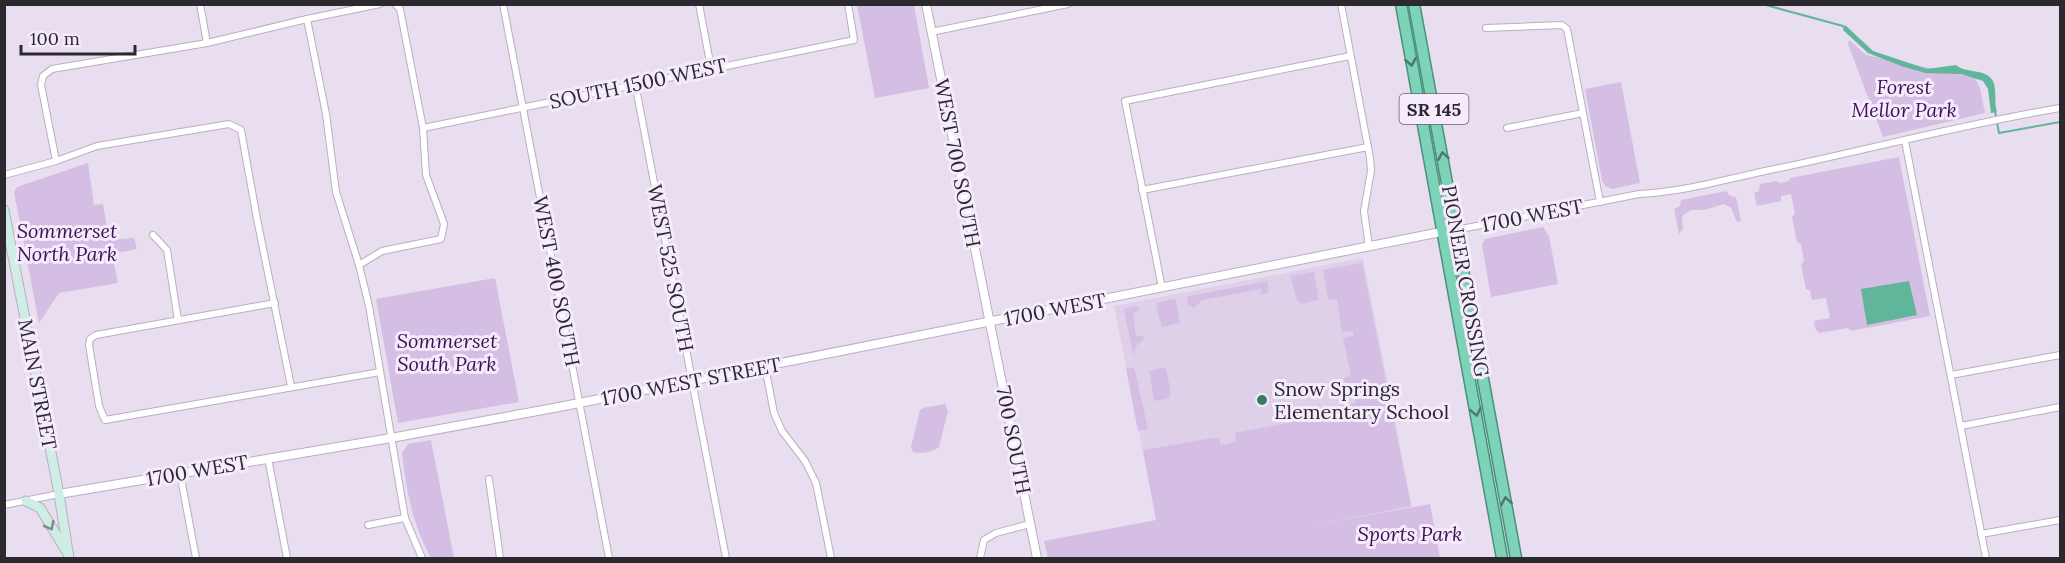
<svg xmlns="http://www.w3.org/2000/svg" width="2065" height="563" font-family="Lora,serif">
	<rect width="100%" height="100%" fill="#e8deef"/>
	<polygon fill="#ded0e8" points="1363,258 1412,507 1163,554 1114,306"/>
	<g fill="#d4bee4">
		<polygon points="857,5 914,5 929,88 875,98"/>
		<polygon points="1849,40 1866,55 1974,77 1980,88 1985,113 1883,137 1848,44"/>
		<polygon points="1621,82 1640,183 1612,189 1605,186 1602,180 1585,89"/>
		<polygon points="1899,157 1930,316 1851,331 1848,328 1819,333 1815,328 1814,321 1830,318 1826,298 1812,300 1810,290 1806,289 1801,265 1804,261 1801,244 1797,242 1792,217 1795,214 1791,194 1781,196 1781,201 1757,206 1754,193 1759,191 1760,184 1776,181 1780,183 1789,181 1790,178"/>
		<polygon points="88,163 94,205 103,204 109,240 134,238 137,249 112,254 118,283 59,293 39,323 14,192 17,187"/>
		<polygon points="1726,191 1730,196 1736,197 1741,221 1737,222 1731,208 1724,204 1704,210 1691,210 1682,216 1683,229 1679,234 1674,209 1680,206 1681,200"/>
		<polygon points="1543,227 1549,236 1558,284 1491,297 1482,245 1485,239"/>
		<polygon points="1362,263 1411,506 1298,528 1430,504 1440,558 1048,558 1044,541 1156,520 1143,450 1219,437 1221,445 1236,442 1235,433 1293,422 1292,414 1356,403 1354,392 1348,392 1347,389 1353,388 1352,382 1345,383 1344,378 1351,375 1343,338 1353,336 1353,331 1342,332 1337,299 1330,300 1328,298 1323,270"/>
		<polygon points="1314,272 1319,300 1301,304 1296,299 1291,276"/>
		<polygon points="495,278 519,402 398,423 376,299"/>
		<polygon points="1267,281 1269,291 1267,293 1260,295 1262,289 1202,300 1194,308 1188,305 1187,297 1190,296"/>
		<polygon points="1173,299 1176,300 1180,323 1162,327 1157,310 1159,309 1157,308 1156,303"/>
		<polygon points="1135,306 1138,306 1139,310 1133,314 1136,335 1135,336 1142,336 1145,338 1135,347 1134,357 1124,311 1126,308"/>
		<polygon points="1134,367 1148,429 1138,431 1126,369"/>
		<polygon points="1166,367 1171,393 1169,398 1154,401 1149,371"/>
		<path d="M 945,404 L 948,411 L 939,447 C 933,452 921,454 913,452 L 911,447 L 920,410 L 923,408 Z"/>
		<path d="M 431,440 L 454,558 L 431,558 C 413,526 406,490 402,453 L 408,444 Z"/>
	</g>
	<g fill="#61b59a">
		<path d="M 1845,25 L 1873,51 L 1927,69 L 1956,65 C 1966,74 1986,68 1993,81 C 1997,90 1994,103 1997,112 L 1991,113 L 1988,89 L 1983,81 L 1961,74 L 1926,73 L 1904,67 L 1868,53 L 1843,30 Z"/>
		<polygon points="1909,281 1917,315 1867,325 1861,289"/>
	</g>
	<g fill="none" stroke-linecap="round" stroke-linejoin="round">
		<g stroke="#61b59a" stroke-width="2">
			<polyline points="1762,4 1843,26 1845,29"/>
			<polyline points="1995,111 1999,133 2060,122"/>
		</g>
		<g stroke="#b9afc0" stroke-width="8">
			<g id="minor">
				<polyline points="200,4 207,43"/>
				<polyline points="503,4 609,558"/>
				<polyline points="699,4 711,68"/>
				<polyline points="1341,4 1370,158 1371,171 1364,211 1369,247"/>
				<polyline points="307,19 326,114 336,192 359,265 369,306 405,518 422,558"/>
				<polyline points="1486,28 1562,25 1567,29 1600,202"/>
				<polyline points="931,32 1068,4"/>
				<polyline points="635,83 726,558"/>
				<polyline points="423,128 854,40 848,4"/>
				<polyline points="1507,128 1583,113"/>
				<polyline points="1905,141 1986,558"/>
				<polyline points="56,161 41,85 43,76 52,69 207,43 307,19 380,4"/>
				<polyline points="4,175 56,161 97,146 229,124 241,130 257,219 291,386"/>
				<polyline points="1142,190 1368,147"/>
				<path d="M 1456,230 L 1639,194 C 1683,192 1727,179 1770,170 C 1867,150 1963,124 2060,108"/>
				<polyline points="153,235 167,250 178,320"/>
				<polyline points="359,265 382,251 441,239 444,224 426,175 423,128 400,9 395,4"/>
				<polyline points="1162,288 1125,101 1350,56"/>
				<polyline points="275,303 96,335 90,339 89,345 99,406 105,420 380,372"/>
				<polyline points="765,366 774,413 782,431 805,461 816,483 831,558"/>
				<polyline points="1951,375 2060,355"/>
				<polyline points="1961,426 2060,407"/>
				<polyline points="268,458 287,558"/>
				<polyline points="180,473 196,558"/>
				<polyline points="489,479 500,558"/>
				<polyline points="4,505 59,494"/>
				<polyline points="368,525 405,518"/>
				<polyline points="1981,534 2060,520"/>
				<polyline points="980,558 984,540 996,533 1030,524"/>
			</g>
		</g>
		<g stroke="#b9afc0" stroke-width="10">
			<g id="tertiary">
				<polyline points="926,4 1037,558"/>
				<polyline points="59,494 391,438 559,407 1446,231"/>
			</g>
		</g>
		<g stroke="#b9afc0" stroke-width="11">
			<g id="secondary">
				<polyline points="4,210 59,494 69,558"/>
				<polyline points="26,501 40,508 68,554"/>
			</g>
		</g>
		<g stroke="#4b907d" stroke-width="13">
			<g id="trunk">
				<polyline points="1401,4 1502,558"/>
				<polyline points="1414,4 1516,558"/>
			</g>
		</g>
		<use href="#minor" stroke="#fff" stroke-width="6"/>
		<use href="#tertiary" stroke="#fff" stroke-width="8"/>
		<use href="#secondary" stroke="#ceeee5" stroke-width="9"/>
		<use href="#trunk" stroke="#7cd3b8" stroke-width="10"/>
	</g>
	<defs><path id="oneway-chevron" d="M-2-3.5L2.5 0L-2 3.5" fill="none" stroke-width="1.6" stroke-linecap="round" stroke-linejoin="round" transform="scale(1.5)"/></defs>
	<g stroke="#4f756c">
		<use href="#oneway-chevron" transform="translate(1411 62) rotate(80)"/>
		<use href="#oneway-chevron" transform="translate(1443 156) rotate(-100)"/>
		<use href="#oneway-chevron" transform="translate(1476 412) rotate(79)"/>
		<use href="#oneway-chevron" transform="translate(1506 501) rotate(-100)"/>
	</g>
	<use stroke="#7c8b8a" href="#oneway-chevron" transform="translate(50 526) rotate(62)"/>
	<circle fill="#3a7865" stroke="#f5ebfc" stroke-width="2" cx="1262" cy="400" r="6"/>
	<g text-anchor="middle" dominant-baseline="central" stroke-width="6" stroke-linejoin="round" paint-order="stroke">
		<rect fill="#f5ebfc" stroke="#68626c" stroke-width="1.5" x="1399.5" y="94" width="69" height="30" rx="4.5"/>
		<g font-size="18" font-weight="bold" fill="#2b282e">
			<text x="1434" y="109">SR 145</text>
		</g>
		<g font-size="20" fill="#2b282e" stroke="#f5ebfc">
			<text transform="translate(638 83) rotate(-12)">SOUTH 1500 WEST</text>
			<text transform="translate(958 163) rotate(79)">WEST 700 SOUTH</text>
			<text transform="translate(1532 215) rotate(-11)">1700 WEST</text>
			<text transform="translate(671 268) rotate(79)">WEST 525 SOUTH</text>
			<text transform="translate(557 281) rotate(79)">WEST 400 SOUTH</text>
			<text transform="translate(1466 281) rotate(80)">PIONEER CROSSING</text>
			<text transform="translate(1055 309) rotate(-11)">1700 WEST</text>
			<text transform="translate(691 381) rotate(-11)">1700 WEST STREET</text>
			<text transform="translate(38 384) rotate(79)">MAIN STREET</text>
			<text transform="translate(1014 440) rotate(79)">700 SOUTH</text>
			<text transform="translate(197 470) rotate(-10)">1700 WEST</text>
		</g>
		<g font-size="20" font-style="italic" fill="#401057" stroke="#f5ebfc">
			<text x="1904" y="86">Forest<tspan x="1904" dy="23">Mellor Park</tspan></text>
			<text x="67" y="230">Sommerset<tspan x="67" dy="23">North Park</tspan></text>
			<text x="447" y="340">Sommerset<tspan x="447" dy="23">South Park</tspan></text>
			<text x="1410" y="533">Sports Park</text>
		</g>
		<g font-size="20" fill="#2b282e" stroke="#f5ebfc" text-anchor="start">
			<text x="1274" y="388">Snow Springs<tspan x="1274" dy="23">Elementary School</tspan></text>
		</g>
	</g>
	<rect width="2065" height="563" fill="none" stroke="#2b282e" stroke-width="12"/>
	<path d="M21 45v9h114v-9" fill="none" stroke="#2b282e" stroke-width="3"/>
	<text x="30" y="45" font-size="18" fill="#2b282e" stroke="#f5ebfc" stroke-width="4.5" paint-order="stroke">100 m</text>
</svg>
